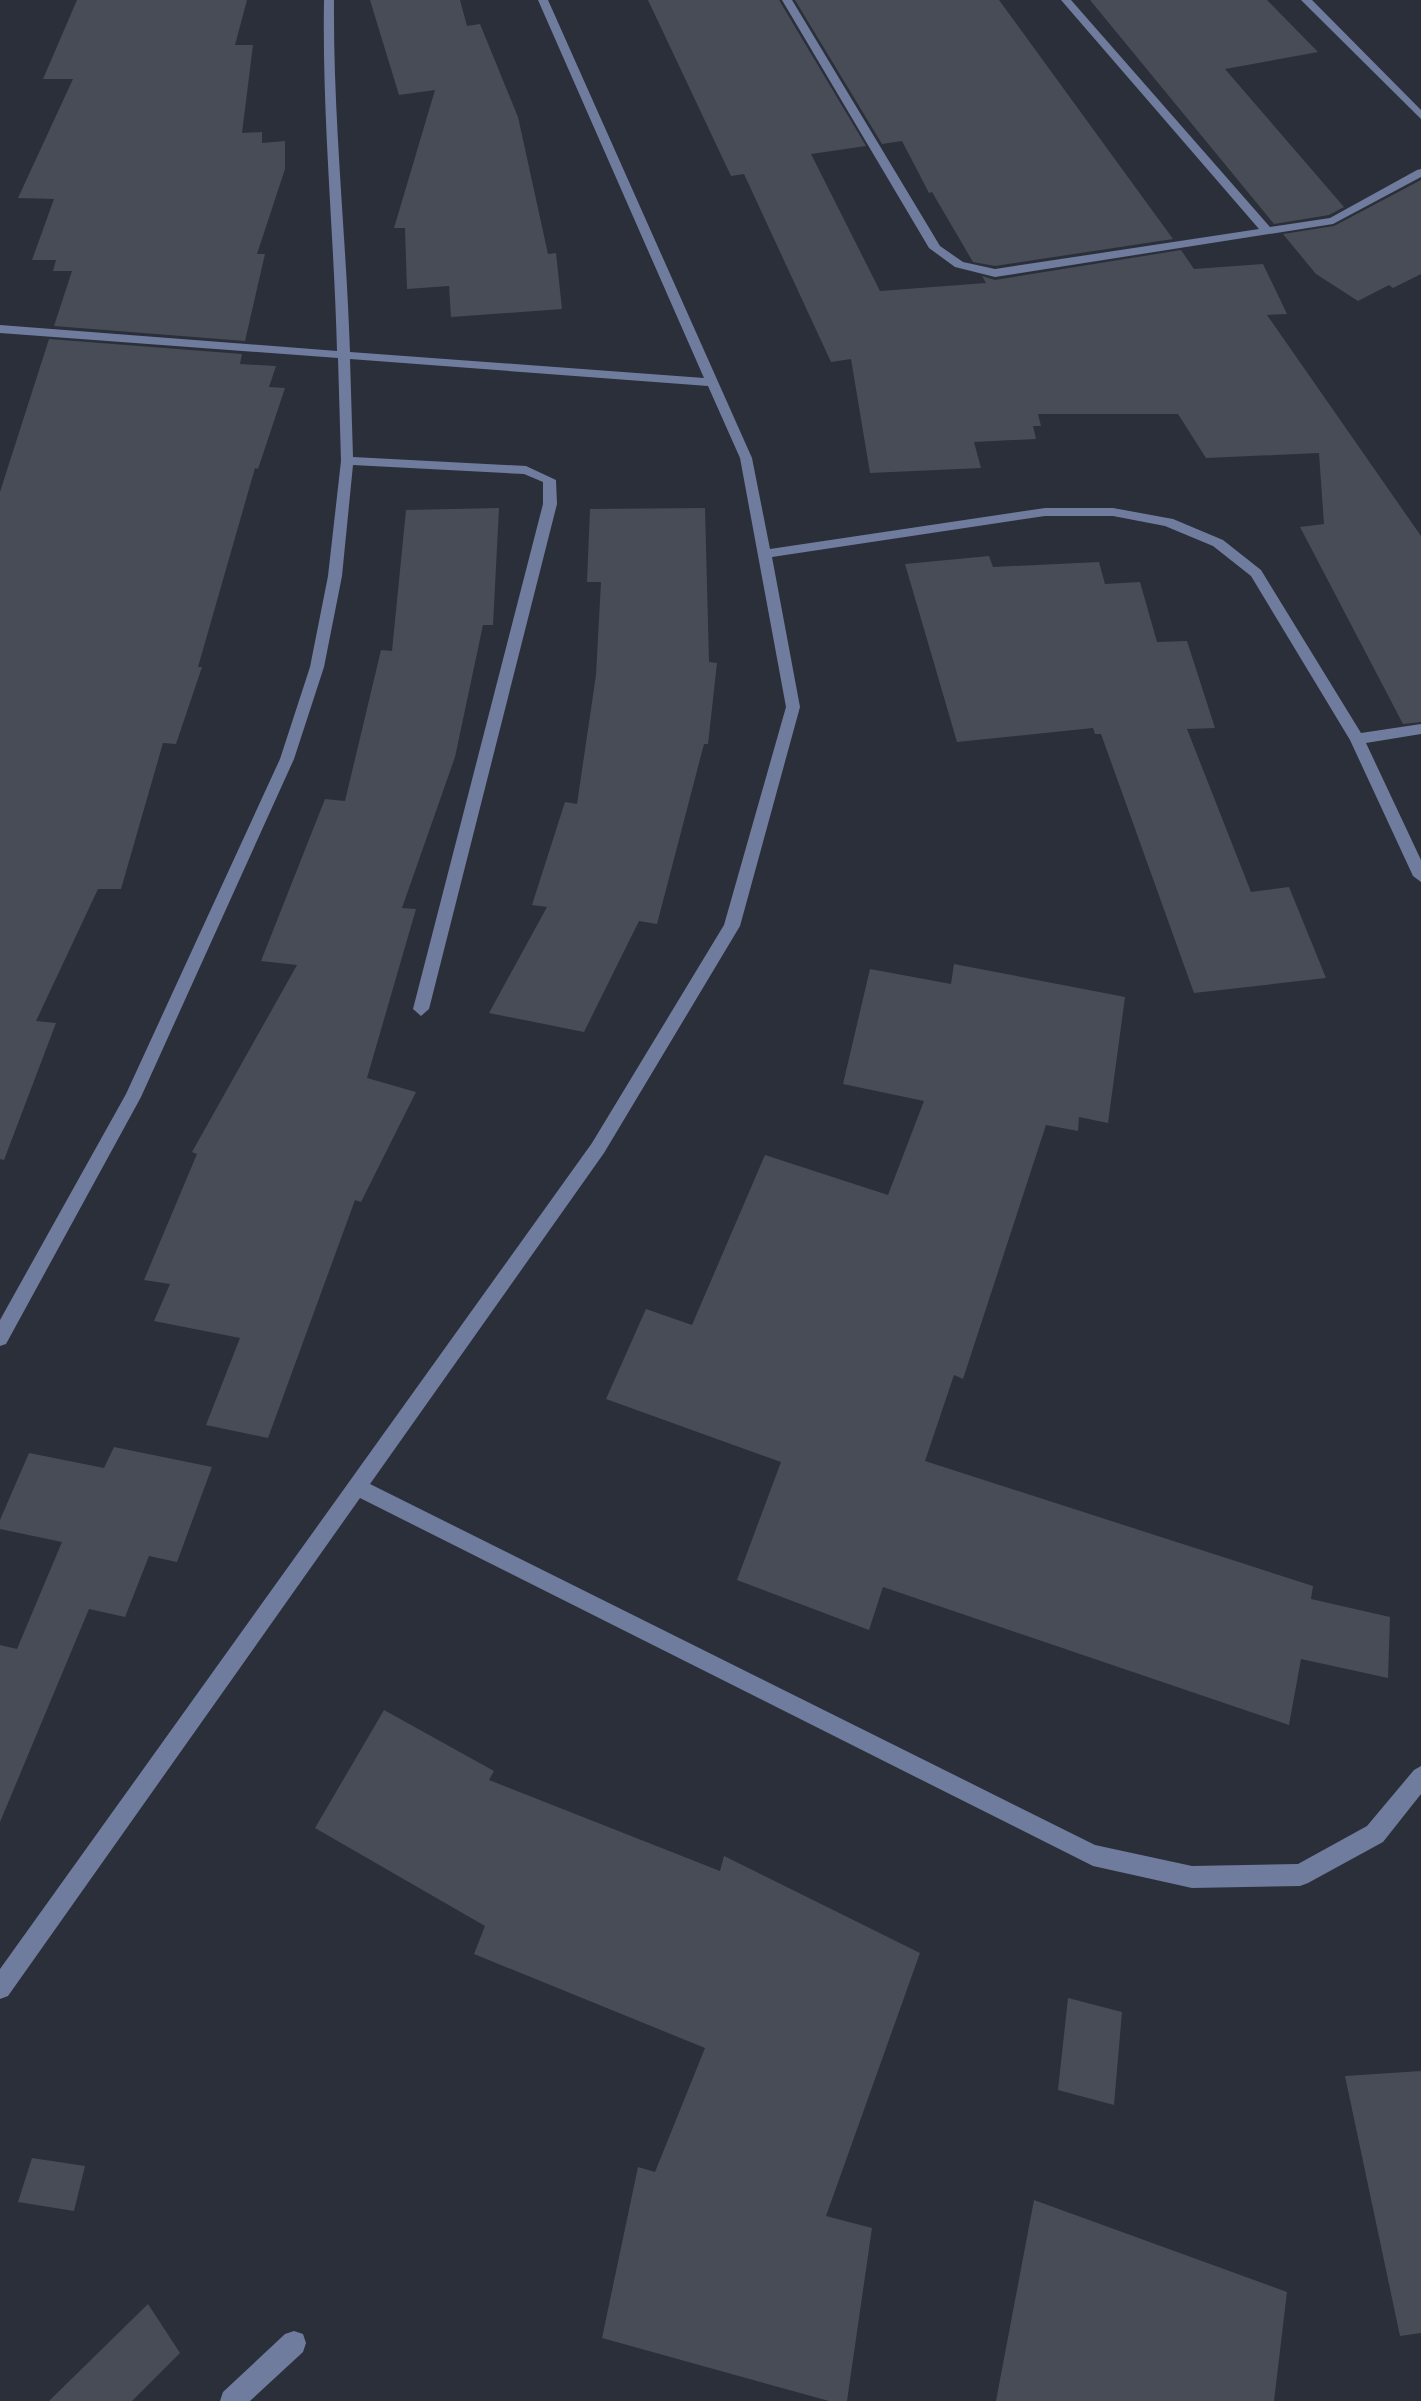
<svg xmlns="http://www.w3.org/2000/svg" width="1421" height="2401" font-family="Inter,sans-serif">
	<rect width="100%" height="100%" fill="#2b2f39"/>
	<g fill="#484c57">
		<polygon points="77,0 247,0 235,45 253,45 242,133 262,132 262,143 285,141 285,169 257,254 265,254 245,341 54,326 72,271 53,271 56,260 32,260 54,199 18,198 73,79 43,79"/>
		<polygon points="370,0 460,0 467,26 480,24 518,117 548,254 556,253 562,309 451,317 449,286 407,289 405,228 394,228 435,90 399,95"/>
		<polygon points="648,0 779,0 866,146 811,154 880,291 986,283 982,276 995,280 1181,250 1194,269 1263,264 1287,314 1267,315 1421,536 1421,722 1403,724 1300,527 1324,524 1319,453 1206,458 1178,414 1038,414 1041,426 1033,426 1036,439 974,442 981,468 870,473 851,359 831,362 744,174 731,176"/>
		<polygon points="795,0 999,0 1173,239 995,266 973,262 932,192 929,193 902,141 882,144"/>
		<polygon points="1090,0 1267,0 1318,52 1225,69 1344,207 1329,215 1274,224"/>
		<polygon points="1421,180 1421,274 1393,288 1389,285 1358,301 1316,274 1283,234 1334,226"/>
		<polygon points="49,339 242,354 240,364 276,366 269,387 285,388 258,469 255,468 198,667 202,667 176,744 163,743 121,889 98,889 36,1021 56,1023 4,1160 0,1159 0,492"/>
		<polygon points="499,508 493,625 483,625 455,757 402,908 416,909 367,1078 416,1092 361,1202 355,1200 268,1438 206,1425 240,1338 154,1321 170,1284 144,1280 197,1154 192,1152 297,965 261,961 325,799 345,801 381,650 392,651 406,510"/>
		<polygon points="705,508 709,662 717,663 708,744 704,744 657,924 639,921 584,1032 489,1013 547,907 532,905 565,802 577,804 596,675 601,582 587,582 590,509"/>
		<polygon points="989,556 993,567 1099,562 1105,584 1140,582 1157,642 1187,641 1215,728 1187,729 1251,892 1289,887 1326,978 1194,993 1101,734 1095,734 1093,728 957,742 905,564"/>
		<polygon points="954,964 1125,997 1108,1123 1079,1117 1078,1131 1046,1125 963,1379 954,1375 925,1461 1313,1586 1311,1599 1390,1617 1388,1678 1301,1659 1289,1725 883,1587 869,1630 737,1580 781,1462 606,1399 646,1309 692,1325 765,1155 888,1195 924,1101 843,1084 870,969 951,984"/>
		<polygon points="114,1447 212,1467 177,1562 149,1556 125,1617 89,1609 0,1822 0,1645 17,1649 62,1542 0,1529 0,1520 29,1453 104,1468"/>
		<polygon points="384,1710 494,1771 489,1780 720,1871 724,1856 920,1953 826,2216 872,2228 847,2401 829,2401 602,2338 638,2167 655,2172 705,2048 474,1954 485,1926 315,1828"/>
		<polygon points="1068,1998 1122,2012 1114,2105 1058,2090"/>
		<polygon points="1421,2071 1421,2333 1400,2336 1345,2076"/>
		<polygon points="32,2158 85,2166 74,2211 18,2202"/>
		<polygon points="1034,2200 1287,2292 1274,2401 996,2401"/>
		<polygon points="148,2304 180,2353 132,2401 49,2401"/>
	</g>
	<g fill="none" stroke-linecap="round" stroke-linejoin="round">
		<g fill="#6f7c9e" fill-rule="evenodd">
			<path d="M 324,0 L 334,0 C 333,118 346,234 350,352 L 704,378 L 538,0 L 548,0 L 752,458 L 770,549 L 1045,508 L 1113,508 L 1173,519 L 1223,540 L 1261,570 L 1361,733 L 1421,724 L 1421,734 L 1366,743 L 1421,860 L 1421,882 L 1413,876 L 1350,740 L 1251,576 L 1213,546 L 1165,526 L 1113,516 L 1045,516 L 772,557 L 800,707 L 740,926 L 604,1153 L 370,1484 L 1095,1845 L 1192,1866 L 1298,1864 L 1367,1826 L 1414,1770 L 1421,1766 L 1421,1794 L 1383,1842 L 1308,1883 L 1300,1886 L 1192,1888 L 1093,1866 L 360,1498 L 8,1996 L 0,1999 L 0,1969 L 592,1143 L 724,925 L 786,707 L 740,458 L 708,386 L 350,359 L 353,457 L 526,466 L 556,480 L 557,504 L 429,1009 L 421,1016 L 413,1009 L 543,504 L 543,482 L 524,474 L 353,465 L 342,576 L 324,667 L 294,759 L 141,1097 L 6,1344 L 0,1346 L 0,1320 L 126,1094 L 280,759 L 310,667 L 328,576 L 341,461 L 338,358 L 0,333 L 0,325 L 337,351 C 334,234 322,117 324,0 Z"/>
			<polygon points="782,0 792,0 940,246 963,262 995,269 1259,229 1061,0 1071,0 1270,227 1330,218 1417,170 1421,169 1421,177 1333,224 995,277 955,267 929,248"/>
			<polygon points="1301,0 1312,0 1421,110 1421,119"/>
			<polygon points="294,2331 303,2334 306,2343 303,2352 250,2401 220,2401 223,2392 285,2334"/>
		</g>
	</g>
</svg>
